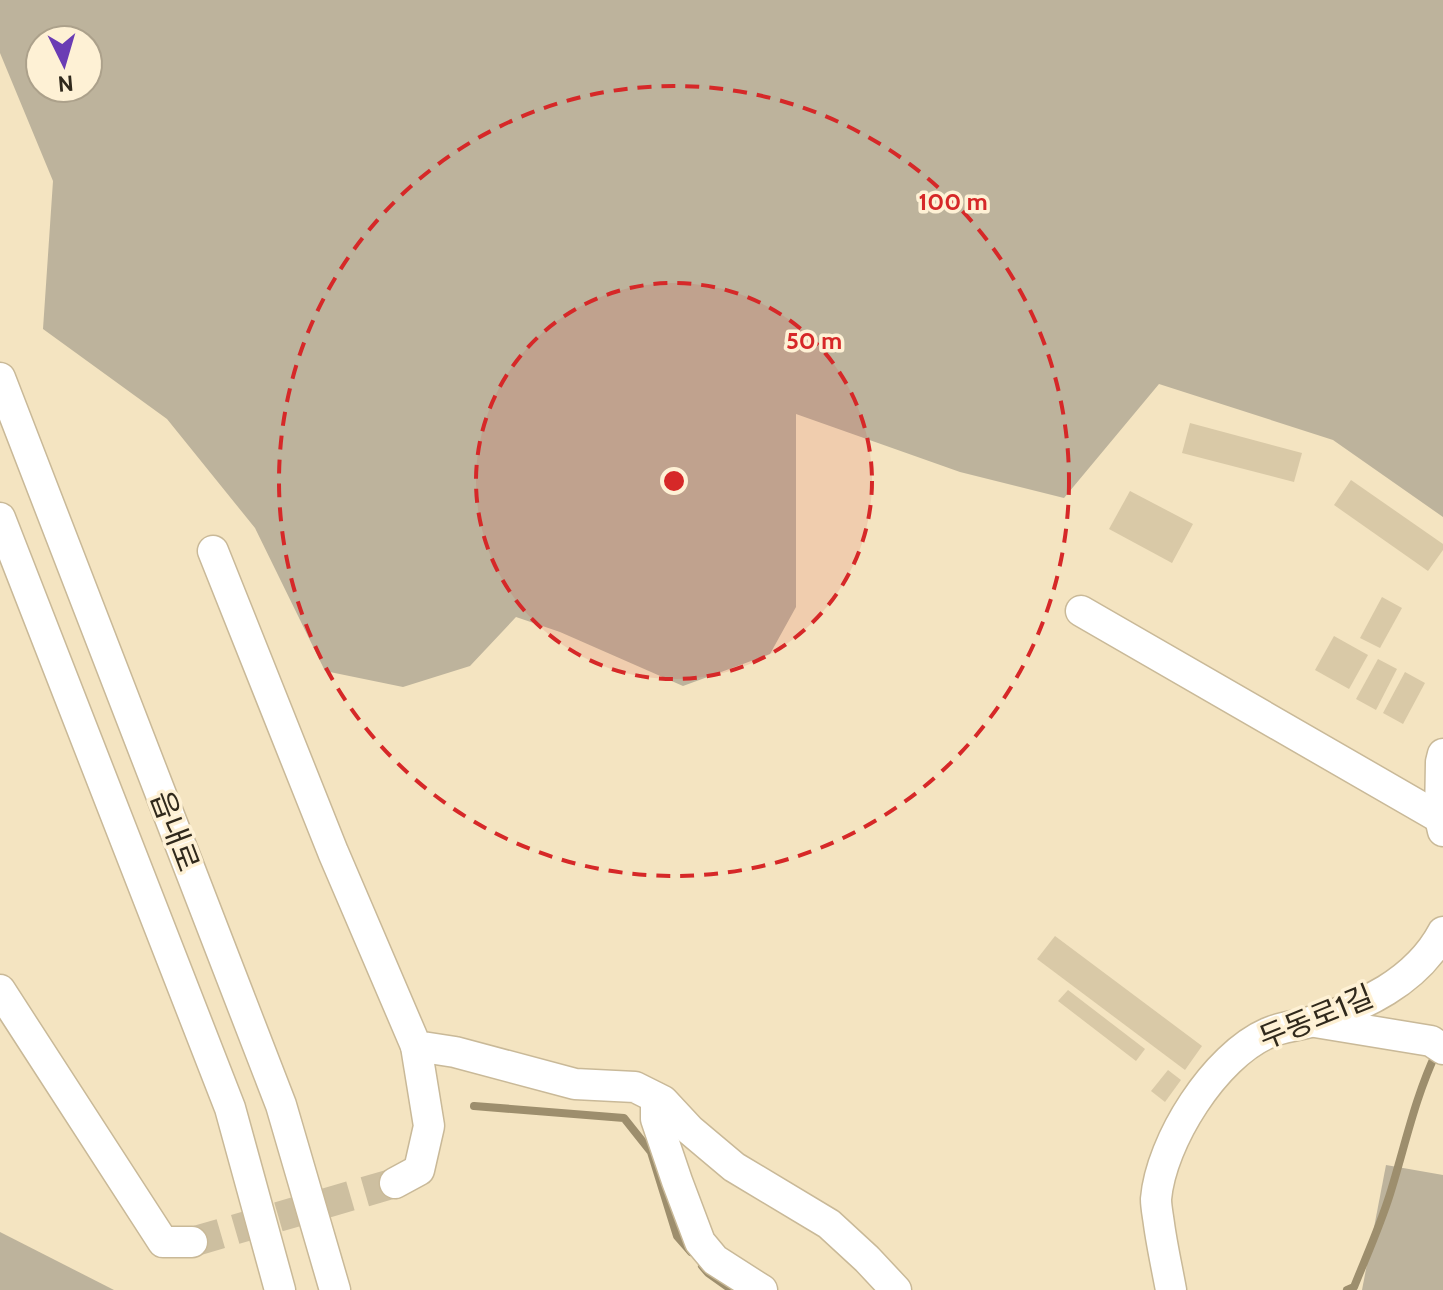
<svg xmlns="http://www.w3.org/2000/svg" width="1443" height="1290" font-family="Cabin,'Noto Sans KR',sans-serif">
	<rect width="100%" height="100%" fill="#f4e4c1"/>
	<g fill="#bdb39c" fill-rule="evenodd">
		<path d="M 0,0 L 1443,0 L 1443,517 L 1333,440 L 1159,384 L 1064,498 L 960,472 L 796,414 L 796,607 L 770,654 L 683,686 L 560,632 L 516,617 L 470,666 L 403,687 L 325,671 L 255,528 L 167,419 L 43,329 L 53,181 L 0,53 ZM 88,40 L 88,88 L 40,88 L 40,40 Z"/>
		<polygon points="1386,1165 1443,1175 1443,1290 1362,1290"/>
		<polygon points="0,1232 114,1290 0,1290"/>
	</g>
	<g fill="none" stroke-linecap="round" stroke-linejoin="round">
		<g stroke="#9d8e6d" stroke-width="8">
			<polyline points="474,1106 624,1118 651,1152 677,1236 691,1252"/>
			<polyline points="702,1266 708,1273 732,1290"/>
			<path d="M 1347,1290 L 1354,1287 C 1366,1257 1380,1226 1390,1194 C 1405,1146 1415,1097 1437,1051"/>
		</g>
	</g>
	<g fill="#d9c9a7">
		<polygon points="1190,423 1302,453 1294,482 1182,453"/>
		<polygon points="1351,480 1443,544 1443,550 1428,571 1334,505"/>
		<polygon points="1130,491 1193,524 1172,563 1109,529"/>
		<polygon points="1382,597 1402,608 1380,648 1360,638"/>
		<polygon points="1334,636 1368,655 1349,689 1315,670"/>
		<polygon points="1378,659 1397,669 1376,710 1356,699"/>
		<polygon points="1405,672 1425,683 1403,724 1383,713"/>
		<polygon points="1055,936 1202,1046 1185,1070 1037,959"/>
		<polygon points="1068,990 1145,1049 1136,1061 1058,1001"/>
		<polygon points="1168,1070 1181,1080 1165,1102 1151,1091"/>
	</g>
	<g fill="none" stroke-linecap="round" stroke-linejoin="round">
		<polyline stroke="#cdbfa0" stroke-width="30" stroke-dasharray="30 15" stroke-linecap="butt" points="192,1242 395,1183"/>
		<g stroke="#c9b998" stroke-width="33">
			<g id="minor">
				<polyline points="0,378 281,1105 335,1290"/>
				<polyline points="0,518 230,1108 280,1290"/>
				<polyline points="213,551 333,852 416,1046 455,1052 575,1084 635,1087 663,1101 690,1130 734,1167 829,1224 867,1259 896,1290"/>
				<polyline points="1081,611 1440,818"/>
				<polyline points="1443,754 1441,762 1440,818 1443,831"/>
				<polyline points="0,990 163,1242 192,1242"/>
				<polyline points="1315,1022 1431,1041 1443,1049"/>
				<polyline points="656,1098 656,1119 677,1181 700,1242 715,1260 762,1290"/>
				<polyline points="395,1183 419,1170 429,1126 416,1046"/>
				<path d="M 1171,1290 C 1167,1268 1162,1246 1159,1224 C 1158,1216 1156,1207 1156,1199 C 1161,1141 1215,1056 1268,1033 C 1281,1027 1297,1026 1310,1022 C 1362,1008 1417,981 1443,932"/>
			</g>
		</g>
		<use href="#minor" stroke="#fff" stroke-width="30"/>
	</g>
	<circle cx="674" cy="481" r="198" fill="#d62828" fill-opacity=".12"/>
	<g fill="none" stroke="#d62828" stroke-width="4" stroke-dasharray="14 10">
		<circle cx="674" cy="481" r="198"/>
		<circle cx="674" cy="481" r="395"/>
	</g>
	<g text-anchor="middle" dominant-baseline="central" stroke-width="7" stroke-linejoin="round" paint-order="stroke">
		<g font-size="30" fill="#30291c" stroke="#fef1d5">
			<text transform="translate(175 831) rotate(69)">읍내로</text>
			<text transform="translate(1316 1017) rotate(-22)">두동로1길</text>
		</g>
	</g>
	<circle cx="674" cy="481" r="12" fill="#d62828" stroke="#fef1d5" stroke-width="4"/>
	<g font-size="24" text-anchor="middle" font-weight="bold" fill="#d62828" stroke="#fef1d5" stroke-width="7" stroke-linejoin="round" paint-order="stroke">
		<text x="953" y="210">100 m</text>
		<text x="814" y="349">50 m</text>
	</g>
	<g transform="translate(64 64) rotate(175)"><circle r="38" fill="#fef1d5" stroke="#aca18b" stroke-width="2"/>
	<path d="M0-6L14 30L0 20L-14 30Z" fill="#6a3cb4"/>
	<text y="-12" font-size="22" font-weight="bold" text-anchor="middle" fill="#30291c">N</text>
	</g>
</svg>
